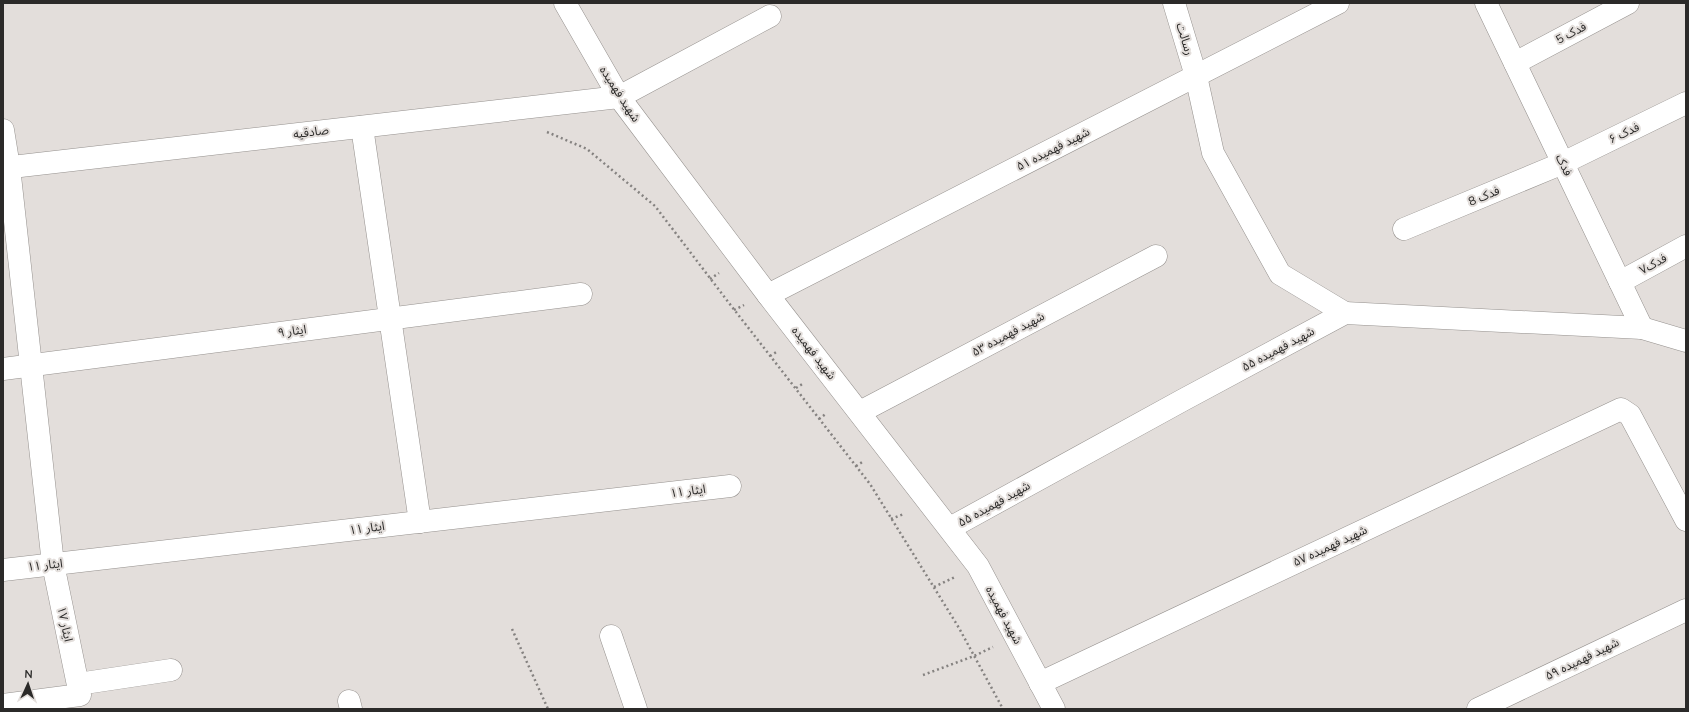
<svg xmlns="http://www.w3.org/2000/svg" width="1689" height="712" font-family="'Nunito Sans','Noto Sans Arabic',sans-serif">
	<rect width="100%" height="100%" fill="#e3dedb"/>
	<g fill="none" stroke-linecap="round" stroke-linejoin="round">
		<g stroke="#95918e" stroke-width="23">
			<g id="minor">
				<polyline points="1174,3 1196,76 1213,153 1280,274 1345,313"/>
				<polyline points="1486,3 1642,328"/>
				<polyline points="1515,63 1628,3"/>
				<polyline points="619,97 770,16"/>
				<polyline points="362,127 420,522"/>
				<polyline points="3,130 9,167 53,564 80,695 3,705"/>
				<polyline points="1404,229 1563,163 1686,103"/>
				<polyline points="1620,282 1686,246"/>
				<polyline points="768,295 1338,3"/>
				<polyline points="3,369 581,294"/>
				<polyline points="860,412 1156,256"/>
				<polyline points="950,528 1183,400 1345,313 1642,328 1686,341"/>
				<polyline points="3,570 730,486"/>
				<polyline points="611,636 636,709"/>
				<polyline points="1040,683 1621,409 1630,415 1686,520"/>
				<polyline points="78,684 171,670"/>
				<polyline points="349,701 351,709"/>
				<polyline points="1478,709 1686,610"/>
			</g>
		</g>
		<g stroke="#95918e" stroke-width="23">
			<g id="tertiary">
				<polyline points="565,3 619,97 768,295 978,566 1054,709"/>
				<polyline points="3,168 619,97"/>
			</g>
		</g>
		<g stroke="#858280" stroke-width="2.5" stroke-dasharray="2 3" stroke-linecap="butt">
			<polyline points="547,132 587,149 655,206 729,303 870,484 959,628 1003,709"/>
			<polyline points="710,279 719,273"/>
			<polyline points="734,310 744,305"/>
			<polyline points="770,356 778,351"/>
			<polyline points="796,388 804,383"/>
			<polyline points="819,419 827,413"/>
			<polyline points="856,466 864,461"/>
			<polyline points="891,519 904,514"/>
			<polyline points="934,587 955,577"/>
			<polyline points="512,629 548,709"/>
			<polyline points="923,675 974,656 993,647"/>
		</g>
		<use href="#minor" stroke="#fff" stroke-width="22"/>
		<use href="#tertiary" stroke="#fff" stroke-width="22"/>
	</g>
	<g text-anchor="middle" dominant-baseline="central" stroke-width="4" stroke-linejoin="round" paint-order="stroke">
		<g font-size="12" fill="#2b2a29" stroke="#e3dedb">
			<text transform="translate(1571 33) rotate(-28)">فدک 5</text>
			<text transform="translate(1185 39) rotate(73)">رسالت</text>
			<text transform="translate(620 94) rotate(57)">شهید فهمیده</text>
			<text transform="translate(311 132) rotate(-7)">صادقیه</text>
			<text transform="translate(1624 133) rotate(-26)">فدک ۶</text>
			<text transform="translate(1053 149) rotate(-27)">شهید فهمیده ۵۱</text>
			<text transform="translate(1564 165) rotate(64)">فدک</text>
			<text transform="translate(1484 196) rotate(-23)">فدک 8</text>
			<text transform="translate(1653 264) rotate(-29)">فدک۷</text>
			<text transform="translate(292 331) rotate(-7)">ایثار ۹</text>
			<text transform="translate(1008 334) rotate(-28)">شهید فهمیده ۵۳</text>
			<text transform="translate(1278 349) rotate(-28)">شهید فهمیده ۵۵</text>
			<text transform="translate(814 353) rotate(52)">شهید فهمیده</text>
			<text transform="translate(688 491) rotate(-7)">ایثار ۱۱</text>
			<text transform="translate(994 504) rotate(-29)">شهید فهمیده ۵۵</text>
			<text transform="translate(367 528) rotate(-7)">ایثار ۱۱</text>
			<text transform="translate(1330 546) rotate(-25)">شهید فهمیده ۵۷</text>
			<text transform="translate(45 565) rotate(-6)">ایثار ۱۱</text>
			<text transform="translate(1004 615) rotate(62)">شهید فهمیده</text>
			<text transform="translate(65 624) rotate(78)">ایثار ۱۷</text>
			<text transform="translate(1582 659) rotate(-26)">شهید فهمیده ۵۹</text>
		</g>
	</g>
	<rect width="1689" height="712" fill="none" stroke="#2b2a29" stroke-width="8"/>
	<g transform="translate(28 684) rotate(3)" stroke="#e3dedb" stroke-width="3" paint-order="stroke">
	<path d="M0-3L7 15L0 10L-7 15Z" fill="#2b2a29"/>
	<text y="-6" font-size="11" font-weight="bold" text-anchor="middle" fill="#2b2a29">N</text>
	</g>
</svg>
